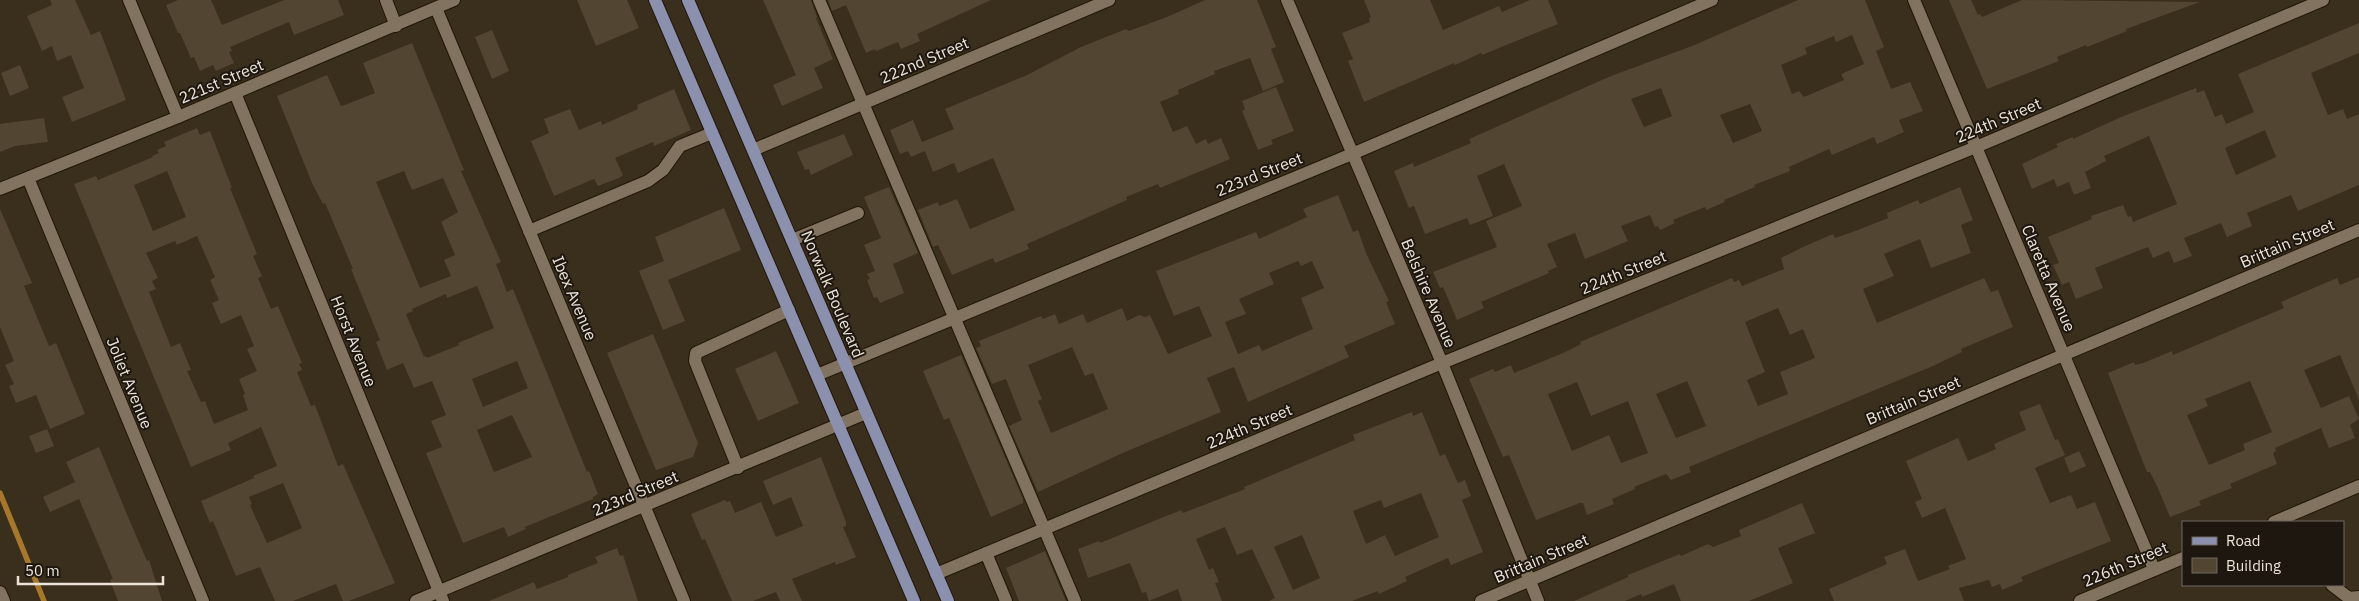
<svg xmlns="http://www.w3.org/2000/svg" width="2359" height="601" font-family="'IBM Plex Sans',sans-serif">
	<rect width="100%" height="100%" fill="#3a2e1c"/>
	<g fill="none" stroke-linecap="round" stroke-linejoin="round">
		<polyline stroke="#a77829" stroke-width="5.5" points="0,493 44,601"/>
	</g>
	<g fill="#524532" fill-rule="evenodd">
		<polygon points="50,0 75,0 91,35 100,31 126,100 72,122 62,97 84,88 71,55 57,61 52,46 42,51 27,16 52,5"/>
		<polygon points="178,0 211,0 222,25 284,0 338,0 344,15 294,35 289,22 230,47 232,51 229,52 234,63 216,71 213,65 200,71 194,57 191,58 180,33 178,33 166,5"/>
		<polygon points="577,0 627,0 639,28 596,46"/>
		<polygon points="763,0 811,0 817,17 816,18 833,59 814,68 823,88 782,106 773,85 796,75"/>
		<polygon points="828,0 991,0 917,34 920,41 901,49 898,42 876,51 875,49 866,53 846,5 832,11"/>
		<polygon points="1205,0 1257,0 1276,47 1271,49 1284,82 1263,91 1250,58 1214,71 1215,74 1178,90 1179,94 1160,102 1173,132 1187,126 1196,144 1206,139 1208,144 1221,138 1230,159 1160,188 1158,184 1126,197 1127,200 1027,244 1029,249 995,263 993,258 952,275 938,245 933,247 918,210 938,202 939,206 957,199 970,229 1015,210 993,158 958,173 954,163 933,172 925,151 911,157 908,151 900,154 890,130 913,120 922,142 954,129 945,109 1027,75 1081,47 1126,29 1129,31 1167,17"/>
		<polygon points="1364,0 1430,0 1443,30 1499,6 1502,12 1530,0 1548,0 1558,24 1482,55 1481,53 1455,65 1454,63 1364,102 1348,61 1353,59 1342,33 1370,22 1369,18 1371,17"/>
		<path d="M 1798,0 L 1865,0 L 1884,47 L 1876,51 L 1891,89 L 1910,82 L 1923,111 L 1899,120 L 1904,132 L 1877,144 L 1874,137 L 1832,155 L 1829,149 L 1789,167 L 1790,171 L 1754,185 L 1755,187 L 1724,200 L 1725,202 L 1706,210 L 1705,207 L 1673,220 L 1675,223 L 1660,230 L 1658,226 L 1655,227 L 1650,215 L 1621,226 L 1628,241 L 1585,259 L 1575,233 L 1547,244 L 1557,267 L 1548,271 L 1549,273 L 1481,302 L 1484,308 L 1457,320 L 1443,287 L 1440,288 L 1433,272 L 1497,247 L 1486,221 L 1522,206 L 1504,164 L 1477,176 L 1493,216 L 1470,225 L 1467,218 L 1425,234 L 1414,206 L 1409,208 L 1394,171 L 1413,163 L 1414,167 L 1471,143 L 1469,139 L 1611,76 L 1692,46 ZM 1852,35 L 1864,64 L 1841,74 L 1844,80 L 1804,97 L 1799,91 L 1792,94 L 1781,65 L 1807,54 L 1805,48 L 1834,36 L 1836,42 ZM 1661,88 L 1672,116 L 1644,127 L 1631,99 ZM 1750,104 L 1762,131 L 1733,143 L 1720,115 Z"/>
		<polygon points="1949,0 1971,0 1978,15 1980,14 1982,17 2022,0 2200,2 2126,29 2127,31 2087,47 2086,45 2057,57 2059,61 1987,89"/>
		<path d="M 2359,23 L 2359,53 L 2311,73 L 2328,115 L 2343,109 L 2347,119 L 2359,114 L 2359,185 L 2298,211 L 2291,195 L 2247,213 L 2252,226 L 2227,237 L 2221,223 L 2184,238 L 2192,256 L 2174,263 L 2169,251 L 2153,258 L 2148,247 L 2095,268 L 2103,288 L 2076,299 L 2069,282 L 2062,285 L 2053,265 L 2059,263 L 2048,237 L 2092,219 L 2091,216 L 2123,205 L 2128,217 L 2131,216 L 2133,222 L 2177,204 L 2149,136 L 2104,156 L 2106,161 L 2085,172 L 2091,188 L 2074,195 L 2069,182 L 2057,187 L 2054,179 L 2032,189 L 2022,164 L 2058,147 L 2056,144 L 2073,137 L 2073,139 L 2121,117 L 2196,88 L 2197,93 L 2204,90 L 2215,117 L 2222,114 L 2226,124 L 2254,112 L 2238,74 ZM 2265,130 L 2276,157 L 2236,175 L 2225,148 Z"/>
		<polygon points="492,30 509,71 492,79 475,37"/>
		<path d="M 412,43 L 464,170 L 461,171 L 501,262 L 496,264 L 507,292 L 513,289 L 587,472 L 589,471 L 598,494 L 593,497 L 593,499 L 525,527 L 526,529 L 508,537 L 504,527 L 463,543 L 426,453 L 442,447 L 431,421 L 446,415 L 432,381 L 414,388 L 403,363 L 387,370 L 376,342 L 380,340 L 351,269 L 353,269 L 325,203 L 323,204 L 312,183 L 277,96 L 327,75 L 341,106 L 345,105 L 375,93 L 363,63 ZM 404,171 L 412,190 L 443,178 L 458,212 L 441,222 L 455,255 L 444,260 L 451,276 L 420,288 L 376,182 ZM 477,286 L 494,328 L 458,343 L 459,345 L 427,358 L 426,356 L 424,357 L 406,314 L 413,311 L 412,309 L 446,294 L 447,298 ZM 517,361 L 528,388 L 483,407 L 472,379 ZM 512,415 L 532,457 L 494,472 L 477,430 Z"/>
		<polygon points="20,65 29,88 10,96 1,73"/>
		<polygon points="1276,87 1294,131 1271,140 1273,144 1258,150 1242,111 1245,109 1242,101"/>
		<polygon points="674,89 691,130 654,146 653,142 615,158 623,175 619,178 598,186 594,179 554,196 531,141 549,133 544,119 570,109 579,130 601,121 602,125 638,109 637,105"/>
		<polygon points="44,118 48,142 15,146 0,152 0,124"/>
		<path d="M 197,128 L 200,135 L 210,131 L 232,188 L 230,188 L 257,254 L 253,256 L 262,276 L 258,278 L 271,309 L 278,306 L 302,363 L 299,364 L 302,370 L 297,372 L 311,406 L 315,405 L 338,466 L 343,464 L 395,583 L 349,601 L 343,601 L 336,584 L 293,601 L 275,601 L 260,567 L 236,576 L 213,521 L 210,523 L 201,501 L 254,478 L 253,476 L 277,466 L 261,427 L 228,443 L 231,450 L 191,467 L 74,184 L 96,176 L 98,180 L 153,157 L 152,156 L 159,153 L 157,150 L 166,146 L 164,142 ZM 167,171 L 186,217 L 153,231 L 134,185 ZM 197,236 L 215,277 L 210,280 L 219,300 L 212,303 L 221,324 L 241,315 L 254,346 L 247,349 L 257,371 L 239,379 L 245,394 L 243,395 L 248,410 L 214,424 L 205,401 L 201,402 L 187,371 L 191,370 L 180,343 L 171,347 L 149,292 L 156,289 L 152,281 L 158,278 L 146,253 L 175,241 L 177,245 ZM 283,483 L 302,528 L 267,543 L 250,505 L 252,504 L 249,497 Z"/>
		<polygon points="844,134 853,155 811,175 809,169 805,170 797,152"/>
		<polygon points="889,187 918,253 893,264 904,293 880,303 877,297 874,298 867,280 870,279 867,274 875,271 864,245 881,238 864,197"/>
		<path d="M 1960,187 L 1973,220 L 1961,225 L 1971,253 L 1931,268 L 1920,239 L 1884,254 L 1894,276 L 1863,289 L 1877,323 L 1984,278 L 1991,292 L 1998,290 L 2013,327 L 1961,349 L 1962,352 L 1933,366 L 1689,467 L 1691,472 L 1671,480 L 1666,474 L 1634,487 L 1635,489 L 1612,499 L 1614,504 L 1587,515 L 1583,503 L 1580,503 L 1536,520 L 1509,455 L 1503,457 L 1469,379 L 1493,369 L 1495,372 L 1511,365 L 1514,373 L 1563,353 L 1581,344 L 1580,342 L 1732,278 L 1734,282 L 1739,280 L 1742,286 L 1784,269 L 1781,258 L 1803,247 L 1833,234 L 1835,238 L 1858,230 L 1888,218 L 1887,213 L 1918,200 L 1920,204 ZM 1778,308 L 1790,335 L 1803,329 L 1815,358 L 1780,372 L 1788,394 L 1758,406 L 1747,380 L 1765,372 L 1745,322 ZM 1687,381 L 1706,426 L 1676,438 L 1656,394 ZM 1577,382 L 1591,416 L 1628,401 L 1648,453 L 1621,463 L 1609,435 L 1572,451 L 1548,394 Z"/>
		<path d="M 1338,195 L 1353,232 L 1358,230 L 1366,253 L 1389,301 L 1386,302 L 1395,324 L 1344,346 L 1349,357 L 1248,402 L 1234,367 L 1207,378 L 1221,412 L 1125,452 L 1038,492 L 1009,426 L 1022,420 L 1006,379 L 992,384 L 976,348 L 981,346 L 979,341 L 1041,316 L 1043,319 L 1055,314 L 1059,324 L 1083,314 L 1087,323 L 1122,308 L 1127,321 L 1139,315 L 1145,317 L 1150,315 L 1168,354 L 1212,336 L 1199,306 L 1174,316 L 1156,271 L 1256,232 L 1259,239 L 1307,217 L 1303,209 ZM 1298,261 L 1301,266 L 1312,261 L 1324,288 L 1301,298 L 1313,329 L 1262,351 L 1259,345 L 1238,354 L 1225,322 L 1246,314 L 1239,299 L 1274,284 L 1269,273 ZM 1072,347 L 1085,376 L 1093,373 L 1108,409 L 1051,433 L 1038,401 L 1042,399 L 1028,365 Z"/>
		<polygon points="724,208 741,250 668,280 685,321 663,330 639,271 664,261 655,237"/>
		<polygon points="0,209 32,283 24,286 49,346 56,343 85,414 50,429 36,395 16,403 9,386 14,384 5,365 14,361 0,327"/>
		<path d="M 2359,277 L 2359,400 L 2340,355 L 2304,370 L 2321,408 L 2349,396 L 2359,419 L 2350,425 L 2355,438 L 2329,448 L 2321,428 L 2275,448 L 2276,451 L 2273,453 L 2277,464 L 2230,484 L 2232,488 L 2199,501 L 2201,505 L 2170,517 L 2157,486 L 2150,472 L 2147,472 L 2108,373 L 2134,362 L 2135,365 L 2143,363 L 2172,351 L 2173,355 L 2284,308 L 2281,302 L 2337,278 L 2340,285 ZM 2250,381 L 2272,432 L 2243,444 L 2245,450 L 2209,465 L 2187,415 L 2208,406 L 2205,399 Z"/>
		<polygon points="653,334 698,443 693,457 656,470 607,353"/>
		<polygon points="776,351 799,403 758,421 735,369"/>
		<polygon points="961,355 1023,499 1023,503 991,517 949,418 944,420 923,371"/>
		<polygon points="2040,404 2055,440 2058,439 2065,455 2035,468 2050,503 2071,495 2077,509 2095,502 2111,541 2021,577 2023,581 2002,590 2000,584 1992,587 1989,580 1959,588 1964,601 1834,601 1829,589 1887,564 1884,557 1905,549 1918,581 1950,569 1948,566 1966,559 1945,508 1922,518 1915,502 1922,499 1906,461 1958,438 1968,461 1996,449 1994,444 2026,430 2019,412"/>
		<path d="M 1412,412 L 1413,416 L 1422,412 L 1440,456 L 1445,454 L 1458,483 L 1465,480 L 1471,496 L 1462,500 L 1483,552 L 1451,565 L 1448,558 L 1405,577 L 1407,581 L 1379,594 L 1378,591 L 1352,601 L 1269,601 L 1275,598 L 1252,549 L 1237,555 L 1225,527 L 1196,539 L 1209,570 L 1213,568 L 1219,582 L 1215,583 L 1222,601 L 1182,601 L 1178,589 L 1149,601 L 1146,592 L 1142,593 L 1130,563 L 1088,578 L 1078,549 L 1099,541 L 1100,543 L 1181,510 L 1183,513 L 1245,489 L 1244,487 L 1355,440 L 1353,435 ZM 1421,493 L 1439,537 L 1395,556 L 1385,535 L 1366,544 L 1353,511 L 1381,500 L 1384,508 ZM 1302,535 L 1320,578 L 1293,590 L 1274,547 Z"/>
		<polygon points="47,429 54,446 36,453 29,436"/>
		<polygon points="99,447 131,524 147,561 149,560 162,601 118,601 110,580 113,579 79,499 50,512 43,497 75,482 66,462"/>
		<polygon points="2079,451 2086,466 2070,473 2064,458"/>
		<polygon points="821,457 846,522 846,526 843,527 856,557 836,565 835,562 792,579 802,601 780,601 776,592 753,601 732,601 705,539 702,540 691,514 725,500 727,502 730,501 735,513 761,502 776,537 803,526 791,497 773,505 763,481"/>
		<polygon points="1802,503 1815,533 1778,548 1793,583 1749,601 1681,601 1674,584 1642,597 1641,594 1625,601 1574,601 1628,577 1628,575 1680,554 1681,556 1708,544 1713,547 1741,536 1739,530"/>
		<polygon points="617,548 620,556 623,555 638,601 489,601 534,582 537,589 568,577 568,575 598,563 595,557"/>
		<polygon points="1045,551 1066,601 1019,601 1006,568"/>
	</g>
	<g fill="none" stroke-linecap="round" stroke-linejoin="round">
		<g stroke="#211605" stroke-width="14">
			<g id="minor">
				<polyline points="129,0 178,117"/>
				<polyline points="386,0 396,26"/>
				<polyline points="819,0 1075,601"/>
				<polyline points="1287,0 1442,363 1538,601"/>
				<polyline points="1914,0 2154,569"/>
				<polyline points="436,8 684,601"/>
				<polyline points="235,93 443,601"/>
				<polyline points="753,150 1109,0"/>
				<polyline points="28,178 203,601"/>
				<polyline points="0,189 178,117 454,0"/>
				<polyline points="529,231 648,181 663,170 680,146 712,133"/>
				<polyline points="792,240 858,213"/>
				<polyline points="817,375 1352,154 1712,0"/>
				<polyline points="738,468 695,361 696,353 789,310"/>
				<polyline points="2274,522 2359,486"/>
				<polyline points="986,553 1006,601"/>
				<polyline points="936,574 1442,363 1976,147 2323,0"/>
				<polyline points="2332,585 2349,598 2359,597"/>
				<polyline points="0,592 4,601"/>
				<polyline points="416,601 866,413"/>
				<polyline points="1481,601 2359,230"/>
				<polyline points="2080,601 2183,558"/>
			</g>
		</g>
		<g stroke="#211605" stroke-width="14">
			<g id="major">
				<polyline points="655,0 914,601"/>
				<polyline points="688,0 948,601"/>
			</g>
		</g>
		<use href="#minor" stroke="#81735f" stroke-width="12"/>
		<use href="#major" stroke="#8a90ae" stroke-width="12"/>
	</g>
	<g text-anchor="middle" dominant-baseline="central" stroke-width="4" stroke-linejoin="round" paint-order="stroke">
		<g font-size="16" fill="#ece4d9" stroke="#1d170f">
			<text transform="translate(924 60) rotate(-23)">222nd Street</text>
			<text transform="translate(221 81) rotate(-23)">221st Street</text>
			<text transform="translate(1998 120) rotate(-23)">224th Street</text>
			<text transform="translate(1259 174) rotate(-22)">223rd Street</text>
			<text transform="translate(2287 243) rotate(-23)">Brittain Street</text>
			<text transform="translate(1623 272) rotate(-22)">224th Street</text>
			<text transform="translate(2049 278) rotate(67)">Claretta Avenue</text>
			<text transform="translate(1429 293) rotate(67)">Belshire Avenue</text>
			<text transform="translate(833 294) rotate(67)">Norwalk Boulevard</text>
			<text transform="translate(575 298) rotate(67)">Ibex Avenue</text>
			<text transform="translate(354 341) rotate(68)">Horst Avenue</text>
			<text transform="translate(130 383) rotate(68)">Joliet Avenue</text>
			<text transform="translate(1913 400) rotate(-23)">Brittain Street</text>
			<text transform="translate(1249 426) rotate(-23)">224th Street</text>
			<text transform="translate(635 493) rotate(-23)">223rd Street</text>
			<text transform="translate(1541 558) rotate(-23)">Brittain Street</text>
			<text transform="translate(2125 564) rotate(-23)">226th Street</text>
		</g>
	</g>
	<rect x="2182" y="521" width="162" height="65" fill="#1d170f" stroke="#706960"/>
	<rect x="2192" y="537" width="25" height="8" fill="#8a90ae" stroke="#706960"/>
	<text x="2226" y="546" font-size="15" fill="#ece4d9">Road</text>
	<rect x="2192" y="558" width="25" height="15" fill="#524532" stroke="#706960"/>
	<text x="2226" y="571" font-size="15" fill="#ece4d9">Building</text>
	<path d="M18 576v8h145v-8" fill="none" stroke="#ece4d9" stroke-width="2.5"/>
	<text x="25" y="576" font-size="15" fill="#ece4d9" stroke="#1d170f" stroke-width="4" paint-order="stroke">50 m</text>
</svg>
